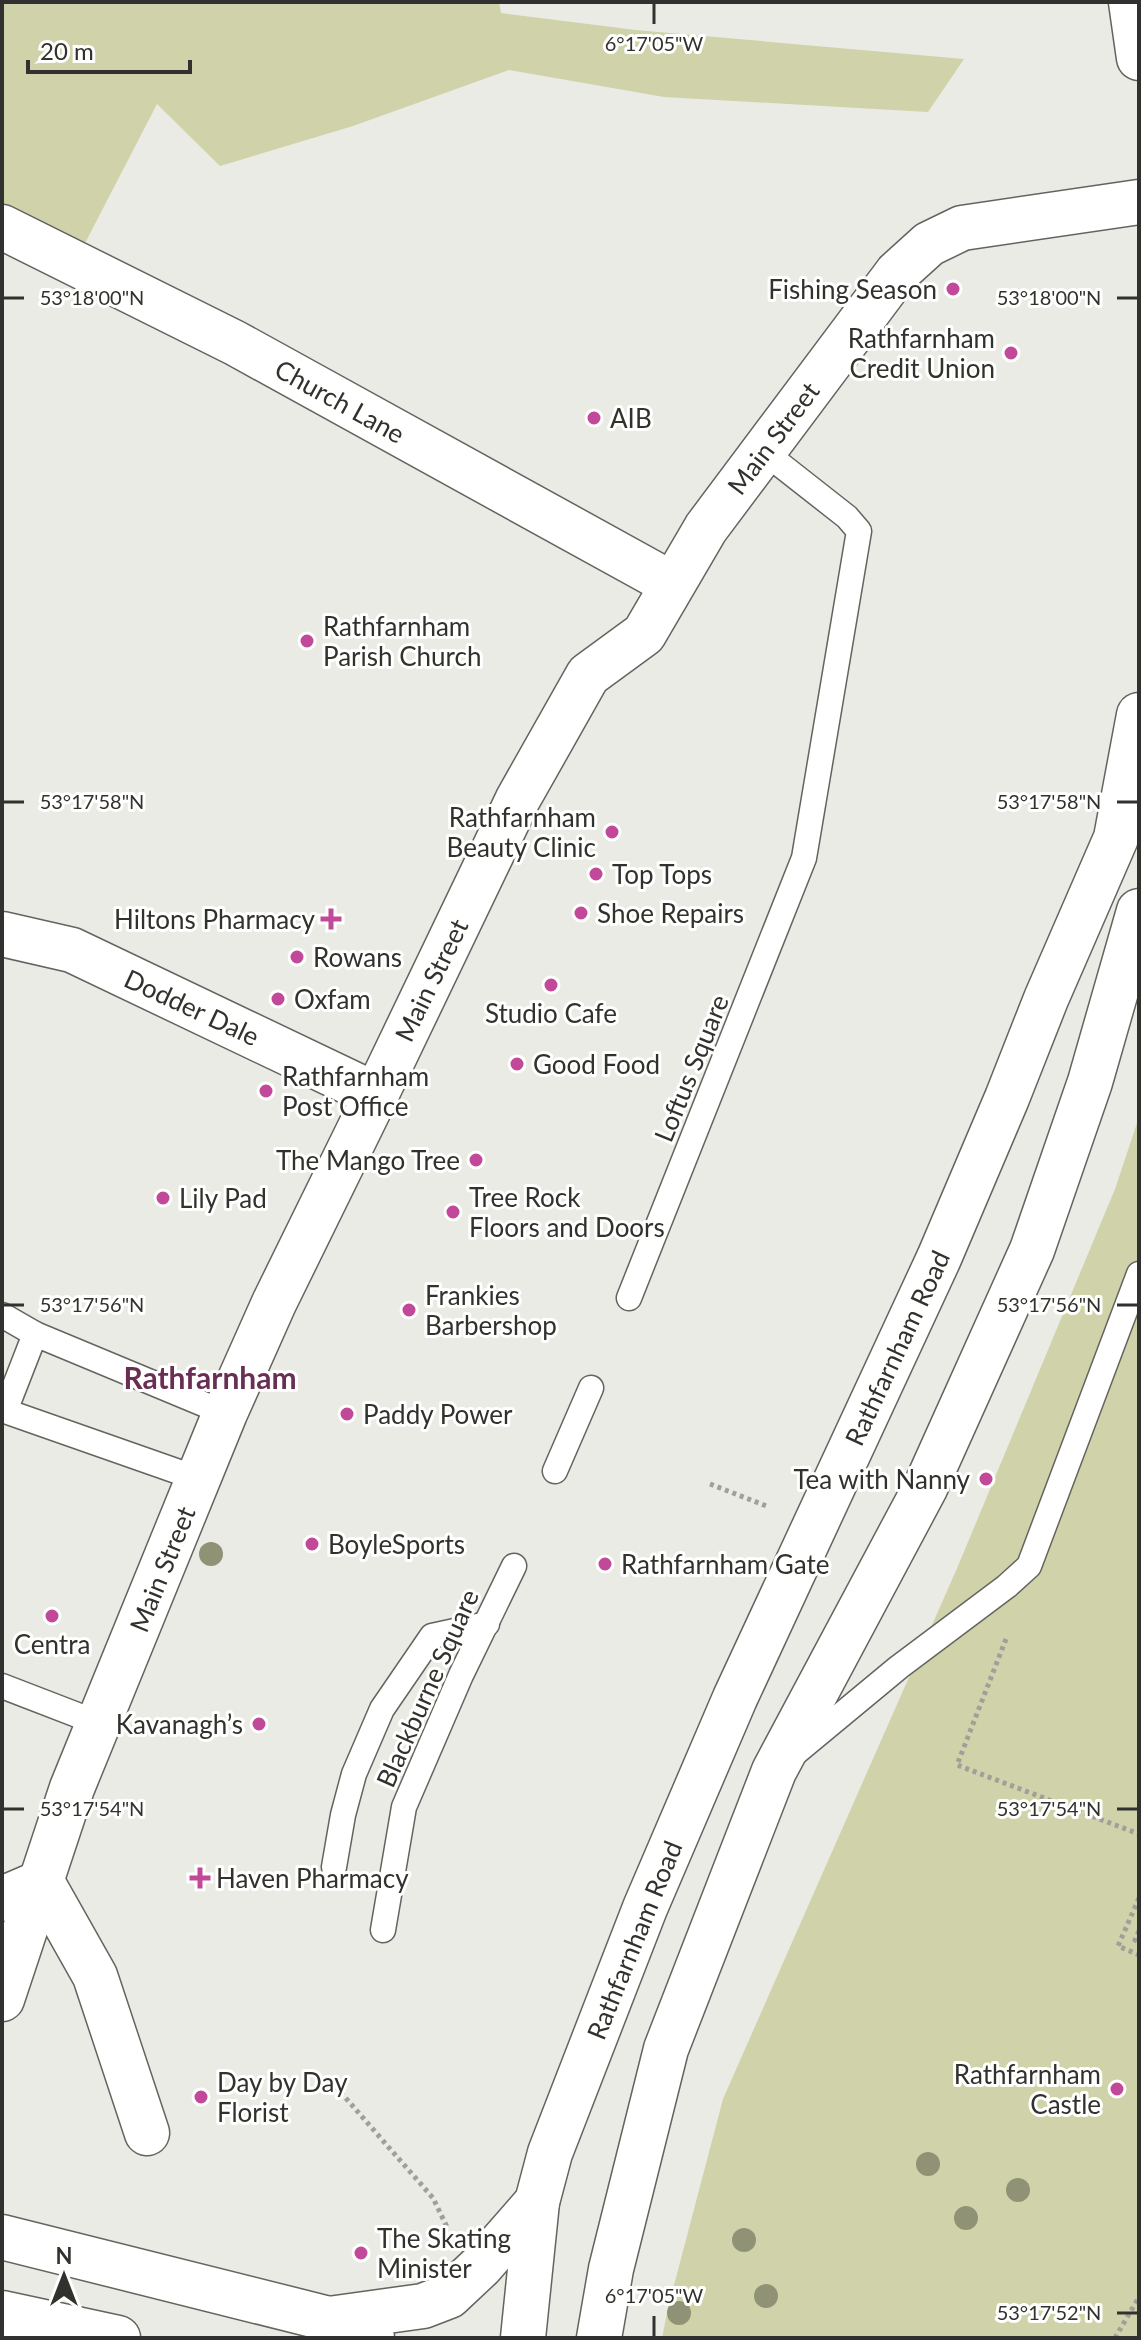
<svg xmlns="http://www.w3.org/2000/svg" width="1141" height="2340" font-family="Lato,sans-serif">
	<rect width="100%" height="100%" fill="#eaebe4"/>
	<g fill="#d0d3a9">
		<polygon points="2,2 499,2 501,13 636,30 964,59 928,112 664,97 509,70 353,126 220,166 157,104 82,249 2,206"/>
		<polygon points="1139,1117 1139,2338 662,2338 668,2308 723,2099 958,1566 1115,1189"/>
	</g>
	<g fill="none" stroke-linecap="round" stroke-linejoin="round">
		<g stroke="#64645f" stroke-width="27">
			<g id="lane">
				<polyline points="629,1298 804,858 859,531 847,517 763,451"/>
				<polyline points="2,1315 35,1334"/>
				<polyline points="555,1471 591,1388"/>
				<polyline points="199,1479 5,1411 35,1334 225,1413"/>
				<polyline points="2,1686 98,1723"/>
				<polyline points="794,1754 899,1667 1007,1586 1029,1566 1139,1274"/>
				<polyline points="334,1867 343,1815 354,1774 382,1709 432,1636 487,1624"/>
				<polyline points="383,1930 404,1807 461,1675 514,1566"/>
			</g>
		</g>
		<g stroke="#64645f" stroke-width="47">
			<g id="street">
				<polyline points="2,227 235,343 672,584"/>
				<polyline points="2,934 72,950 376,1095"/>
				<polyline points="2,1899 42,1882 95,1976 147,2133"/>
			</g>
		</g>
		<g stroke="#64645f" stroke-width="47">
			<g id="secondary">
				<polyline points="1131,2 1139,58"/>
				<polyline points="2,1999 72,1788 225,1413 274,1303 376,1095 518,799 588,675 644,634 706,528 897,273 929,244 962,228 1139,202"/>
				<polyline points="2,2237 329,2319 372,2338"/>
				<polyline points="2,2313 118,2338"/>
				<polyline points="329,2319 423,2306 449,2296 481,2266 537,2202"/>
				<polyline points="523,2338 537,2202 550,2153 645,1908 735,1698 939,1258 1007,1098 1046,999 1116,838 1139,715"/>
				<polyline points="599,2338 611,2269 666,2049 774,1771 925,1488 1032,1250 1090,1082 1139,911"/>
			</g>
		</g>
		<g stroke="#a0a09b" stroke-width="5" stroke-dasharray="4 4" stroke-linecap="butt">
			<polyline points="710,1484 769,1507"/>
			<polyline points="1006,1639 957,1765 1139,1834"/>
			<polyline points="1139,1898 1118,1946 1139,1955"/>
			<polyline points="1139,1931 1135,1940 1139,1942"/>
			<polyline points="330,2080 433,2198 448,2229"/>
			<polyline points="1115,2338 1139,2297"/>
		</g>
		<use href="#lane" stroke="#fff" stroke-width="24"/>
		<use href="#street" stroke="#fff" stroke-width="44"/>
		<use href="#secondary" stroke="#fff" stroke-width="44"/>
	</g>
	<g fill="#909275">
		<circle cx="211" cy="1554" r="12"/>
		<circle cx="928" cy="2164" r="12"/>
		<circle cx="1018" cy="2190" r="12"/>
		<circle cx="966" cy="2218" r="12"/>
		<circle cx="744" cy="2240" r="12"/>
		<circle cx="766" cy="2296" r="12"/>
		<circle cx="679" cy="2313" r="12"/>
	</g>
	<path fill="none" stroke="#31312f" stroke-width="3" d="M 654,4 L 654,24M 4,298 L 24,298M 1117,298 L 1137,298M 4,802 L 24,802M 1117,802 L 1137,802M 4,1305 L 24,1305M 1117,1305 L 1137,1305M 4,1809 L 24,1809M 1117,1809 L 1137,1809M 1117,2313 L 1137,2313M 654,2316 L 654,2336"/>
	<g fill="#c2489a" stroke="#fffffe" stroke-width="3">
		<circle cx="953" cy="289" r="8"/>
		<circle cx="1011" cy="353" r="8"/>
		<circle cx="594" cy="418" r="8"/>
		<circle cx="307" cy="641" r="8"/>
		<circle cx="612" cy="832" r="8"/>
		<circle cx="596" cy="874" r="8"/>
		<circle cx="581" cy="913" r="8"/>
		<path d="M327 907h8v8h8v8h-8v8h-8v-8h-8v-8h8z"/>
		<circle cx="297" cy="957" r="8"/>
		<circle cx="551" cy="985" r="8"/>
		<circle cx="278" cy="999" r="8"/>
		<circle cx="517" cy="1064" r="8"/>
		<circle cx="266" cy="1091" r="8"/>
		<circle cx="476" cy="1160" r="8"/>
		<circle cx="163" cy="1198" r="8"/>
		<circle cx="453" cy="1212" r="8"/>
		<circle cx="409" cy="1310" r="8"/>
		<circle cx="347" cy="1414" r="8"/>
		<circle cx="986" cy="1479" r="8"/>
		<circle cx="312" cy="1544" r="8"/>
		<circle cx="605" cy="1564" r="8"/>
		<circle cx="52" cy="1616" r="8"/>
		<circle cx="259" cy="1724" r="8"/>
		<path d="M196 1866h8v8h8v8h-8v8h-8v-8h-8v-8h8z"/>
		<circle cx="1117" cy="2089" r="8"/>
		<circle cx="201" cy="2097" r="8"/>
		<circle cx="361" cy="2253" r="8"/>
	</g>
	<g text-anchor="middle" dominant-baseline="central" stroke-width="6" stroke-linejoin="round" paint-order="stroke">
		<g font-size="26" fill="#31312f" stroke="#fffffe" text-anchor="start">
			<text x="937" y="289" text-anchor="end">Fishing Season</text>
			<text x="995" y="338" text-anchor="end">Rathfarnham<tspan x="995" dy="30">Credit Union</tspan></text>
			<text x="610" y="418">AIB</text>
			<text x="323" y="626">Rathfarnham<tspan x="323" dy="30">Parish Church</tspan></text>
			<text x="596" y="817" text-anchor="end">Rathfarnham<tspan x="596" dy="30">Beauty Clinic</tspan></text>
			<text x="612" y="874">Top Tops</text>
			<text x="597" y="913">Shoe Repairs</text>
			<text x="315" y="919" text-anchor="end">Hiltons Pharmacy</text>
			<text x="313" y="957">Rowans</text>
			<text x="294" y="999">Oxfam</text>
			<text x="551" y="1013" text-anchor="middle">Studio Cafe</text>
			<text x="533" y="1064">Good Food</text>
			<text x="282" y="1076">Rathfarnham<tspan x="282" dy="30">Post Office</tspan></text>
			<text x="460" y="1160" text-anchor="end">The Mango Tree</text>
			<text x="469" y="1197">Tree Rock<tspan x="469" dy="30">Floors and Doors</tspan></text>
			<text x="179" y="1198">Lily Pad</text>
			<text x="425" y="1295">Frankies<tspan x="425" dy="30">Barbershop</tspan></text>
			<text x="363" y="1414">Paddy Power</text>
			<text x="970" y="1479" text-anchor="end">Tea with Nanny</text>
			<text x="328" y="1544">BoyleSports</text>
			<text x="621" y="1564">Rathfarnham Gate</text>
			<text x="52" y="1644" text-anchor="middle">Centra</text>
			<text x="243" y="1724" text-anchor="end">Kavanagh’s</text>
			<text x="216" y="1878">Haven Pharmacy</text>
			<text x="1101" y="2074" text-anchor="end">Rathfarnham<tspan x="1101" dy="30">Castle</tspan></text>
			<text x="217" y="2082">Day by Day<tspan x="217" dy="30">Florist</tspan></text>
			<text x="377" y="2238">The Skating<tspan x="377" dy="30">Minister</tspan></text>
		</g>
		<g font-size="26" fill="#31312f" stroke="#fffffe">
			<text transform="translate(340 401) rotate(29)">Church Lane</text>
			<text transform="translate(773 438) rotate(-53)">Main Street</text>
			<text transform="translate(431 980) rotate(-64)">Main Street</text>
			<text transform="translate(192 1007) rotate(25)">Dodder Dale</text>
			<text transform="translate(691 1068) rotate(-68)">Loftus Square</text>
			<text transform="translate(897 1348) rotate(-65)">Rathfarnham Road</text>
			<text transform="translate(162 1569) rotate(-68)">Main Street</text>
			<text transform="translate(427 1688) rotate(-66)">Blackburne Square</text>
			<text transform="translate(634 1940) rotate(-68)">Rathfarnham Road</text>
		</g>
		<g font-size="30" font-weight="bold" fill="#6a2e55" stroke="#fffffe">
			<text x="210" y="1377">Rathfarnham</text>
		</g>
	</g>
	<g font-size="20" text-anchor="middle" fill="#31312f" stroke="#fffffe" stroke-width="6" stroke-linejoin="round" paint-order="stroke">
		<text x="654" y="51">6°17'05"W</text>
		<text x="92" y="305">53°18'00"N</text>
		<text x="1049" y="305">53°18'00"N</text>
		<text x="92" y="809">53°17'58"N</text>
		<text x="1049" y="809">53°17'58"N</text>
		<text x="92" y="1312">53°17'56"N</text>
		<text x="1049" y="1312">53°17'56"N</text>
		<text x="92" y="1816">53°17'54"N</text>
		<text x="1049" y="1816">53°17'54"N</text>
		<text x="654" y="2303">6°17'05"W</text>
		<text x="1049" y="2320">53°17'52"N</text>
	</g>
	<rect width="1141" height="2340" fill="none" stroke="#31312f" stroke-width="8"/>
	<g transform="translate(64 2276)" stroke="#fffffe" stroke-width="6" paint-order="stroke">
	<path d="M0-6L14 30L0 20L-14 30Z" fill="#31312f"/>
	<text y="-12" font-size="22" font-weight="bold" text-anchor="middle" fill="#31312f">N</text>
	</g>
	<path d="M28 60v12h162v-12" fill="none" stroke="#31312f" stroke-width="4"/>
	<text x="40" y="60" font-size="24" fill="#31312f" stroke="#fffffe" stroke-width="6" paint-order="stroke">20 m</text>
</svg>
